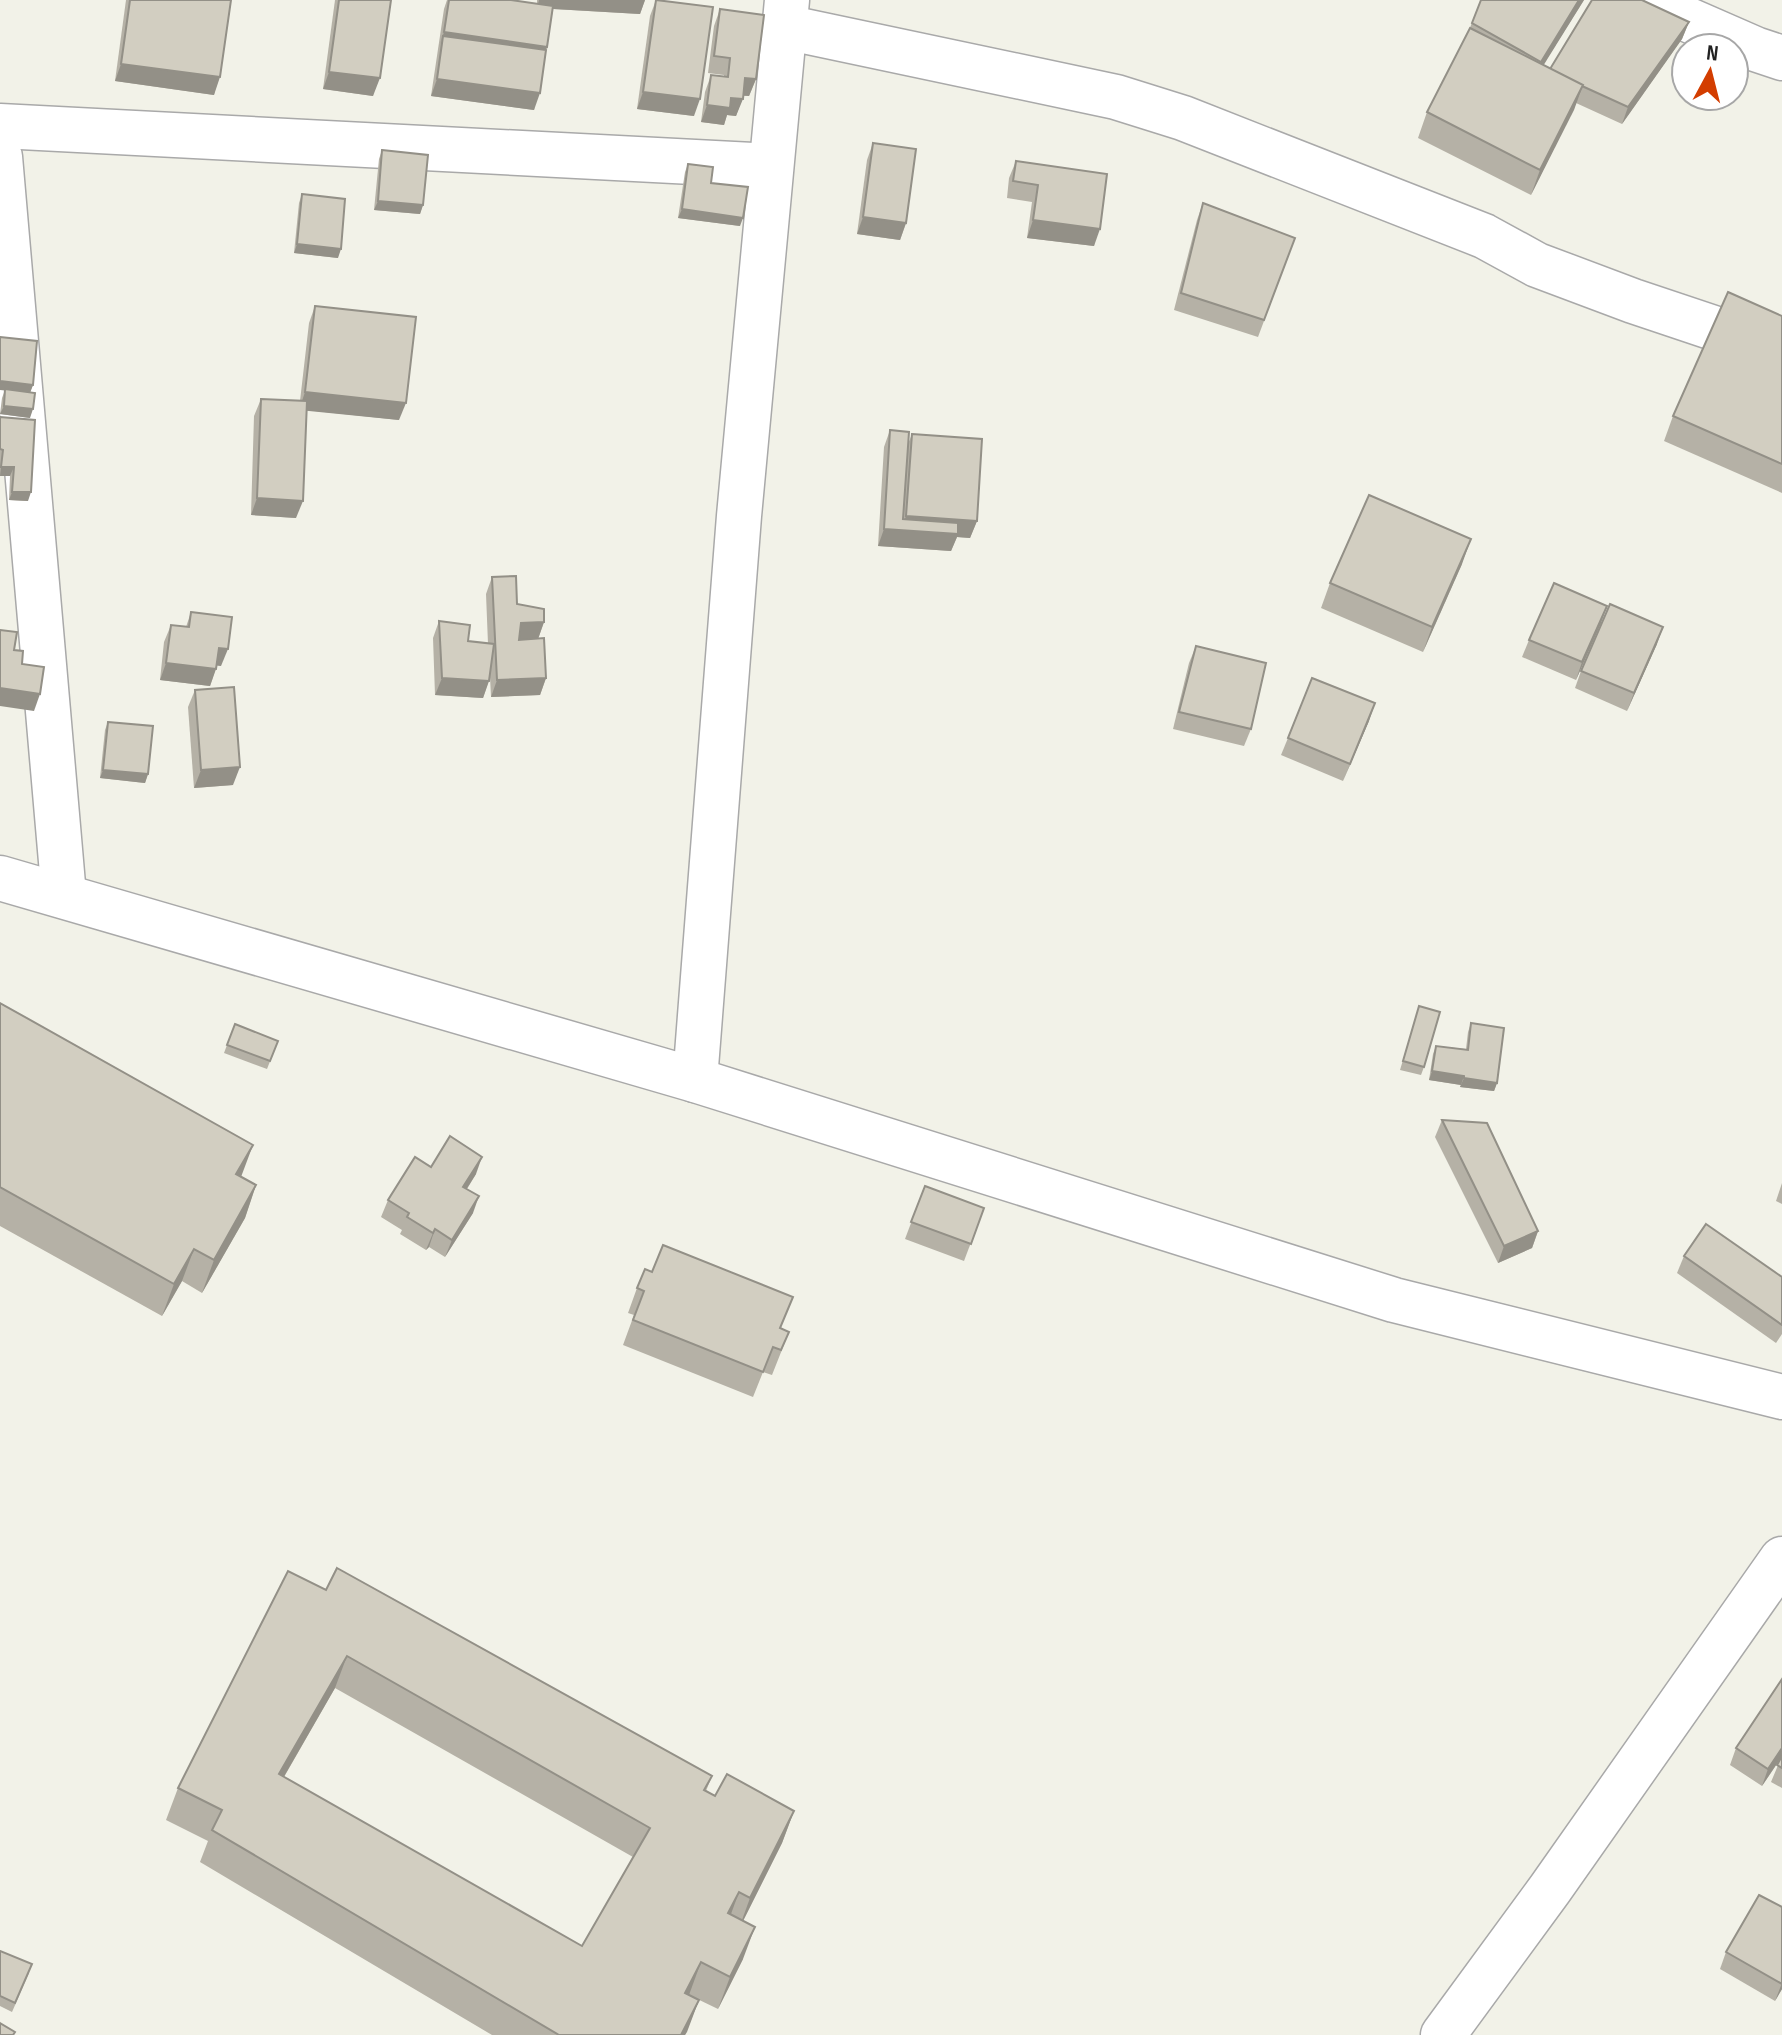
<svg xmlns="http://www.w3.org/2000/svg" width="1782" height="2035" font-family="'Sofia Sans Condensed',sans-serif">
	<rect width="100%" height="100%" fill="#f2f2e8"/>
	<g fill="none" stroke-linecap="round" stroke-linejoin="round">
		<g stroke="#a9a9a9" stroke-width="47">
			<g id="minor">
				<polyline points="1643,0 1755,49 1782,58"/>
				<polyline points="785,27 1116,97 1183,118 1484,236 1537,265 1633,301 1782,351"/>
				<polyline points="0,126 771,166"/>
				<polyline points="0,157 64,896"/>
				<polyline points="0,878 695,1080 1394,1300 1782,1397"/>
				<polyline points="695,1080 739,516 787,0"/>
			</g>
		</g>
		<g stroke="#a9a9a9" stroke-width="47">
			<polyline id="tertiary" points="1443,2035 1550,1889 1782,1559"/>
		</g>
		<use href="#minor" stroke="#fff" stroke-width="44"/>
		<use href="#tertiary" stroke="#fff" stroke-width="44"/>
	</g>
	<g fill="#b5b1a6" fill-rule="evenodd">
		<polygon points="126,0 231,0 214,95 115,81"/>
		<polygon points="335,0 391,0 373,96 323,89"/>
		<polygon points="447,0 511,0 537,4 537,0 645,0 640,14 553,9 547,47 534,110 431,96 444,9"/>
		<polygon points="656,0 694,116 637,109 650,16"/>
		<polygon points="1481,0 1584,0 1543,65 1550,69 1689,22 1682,39 1622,124 1576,103 1531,195 1418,138 1427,112 1469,30"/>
		<polygon points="720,9 756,79 749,96 743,96 736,116 727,115 724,125 701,122 705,92 711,75 724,77 724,75 708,73 714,26"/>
		<polygon points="873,143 906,223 900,240 857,234 867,160"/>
		<polygon points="382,150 423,205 420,214 374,210 379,159"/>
		<polygon points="1016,161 1107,174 1094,246 1027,238 1032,202 1007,198 1009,178"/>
		<polygon points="688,164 711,183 740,226 678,218 685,172"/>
		<polygon points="302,194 338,258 294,253 299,203"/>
		<polygon points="1203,203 1295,238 1258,337 1174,310 1197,220"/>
		<polygon points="315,306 399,420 306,410 296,518 251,515 254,416 261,399 300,401 309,323"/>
		<polygon points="1782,316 1782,493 1664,441 1673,416"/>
		<polygon points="33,385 30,392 30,418 0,414 2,398 5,390"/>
		<polygon points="0,417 28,501 9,500 10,476 0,476"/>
		<polygon points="890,430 908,444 912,434 977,521 970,538 957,537 951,551 878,546 884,447"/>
		<polygon points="1462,564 1423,652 1321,608 1330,583"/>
		<polygon points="492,577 517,604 544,622 538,639 546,678 540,695 491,697 490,677 483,698 435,695 433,638 439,621 468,641 488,644 486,594"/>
		<polygon points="191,612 221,666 217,665 210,686 160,680 164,642 171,625 186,627"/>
		<polygon points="1601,623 1576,680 1522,657 1529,640"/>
		<polygon points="1657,644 1627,711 1575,688 1581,671"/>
		<polygon points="1196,646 1251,729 1244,746 1173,729 1189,663"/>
		<polygon points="195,690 233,785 194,788 188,707"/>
		<polygon points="1369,721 1343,781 1281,755 1288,738"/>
		<polygon points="108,722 148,774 145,783 100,778 105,730"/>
		<polygon points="0,1003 241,1177 256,1185 245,1218 202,1293 182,1281 162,1316 0,1226"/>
		<polygon points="1419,1006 1424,1067 1421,1075 1400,1070"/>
		<polygon points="1471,1023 1497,1083 1494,1091 1460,1087 1461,1085 1429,1080 1433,1054 1436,1046 1466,1049 1468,1032"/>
		<polygon points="235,1024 278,1041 267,1069 224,1053"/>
		<polygon points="1442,1120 1538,1231 1532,1248 1498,1263 1435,1137"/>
		<polygon points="431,1167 476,1174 467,1189 473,1213 445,1257 429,1247 426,1250 400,1234 402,1230 381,1217 388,1200"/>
		<polygon points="1782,1183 1782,1204 1776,1201"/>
		<polygon points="925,1186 984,1208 964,1261 905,1239"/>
		<polygon points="1684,1256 1782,1277 1782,1334 1776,1343 1677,1273"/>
		<polygon points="637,1288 789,1332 772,1375 763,1372 753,1397 623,1345 634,1315 628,1313"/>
		<path d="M 326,1590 L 712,1776 L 706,1791 L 715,1796 L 794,1811 L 782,1843 L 743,1921 L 743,1959 L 718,2009 L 689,1995 L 699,2000 L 685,2035 L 492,2035 L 200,1862 L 208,1841 L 166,1820 L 178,1788 ZM 335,1688 L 633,1857 L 582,1946 L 284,1777 Z"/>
		<polygon points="1782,1679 1782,1788 1771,1782 1781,1758 1762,1786 1730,1765 1736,1748"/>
		<polygon points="1782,1907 1782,1989 1775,2001 1720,1969 1726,1952"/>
		<polygon points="0,1951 29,1973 12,2012 0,2006"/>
	</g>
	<g fill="#939087">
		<polygon points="539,0 645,0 640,14 537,8"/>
		<polygon points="1579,0 1584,0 1535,79 1541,62"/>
		<polygon points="1689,22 1682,39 1622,124 1628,107"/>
		<polygon points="444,32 547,47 541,64 443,36 438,50"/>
		<polygon points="121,64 220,77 214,95 115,81"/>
		<polygon points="329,72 380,78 373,96 323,89"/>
		<polygon points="745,78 756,79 749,96 739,95"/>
		<polygon points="437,79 540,93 534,110 431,96"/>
		<polygon points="1583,85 1574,110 1531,195 1540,170"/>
		<polygon points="643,92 700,99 694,116 637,109"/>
		<polygon points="731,98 743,99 736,116 727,115 724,125 701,122 707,105"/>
		<polygon points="378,201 423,205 420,214 374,210"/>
		<polygon points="682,209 743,218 740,226 678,218"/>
		<polygon points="863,217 906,223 900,240 857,234"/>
		<polygon points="1033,220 1100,229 1094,246 1027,238"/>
		<polygon points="297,244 341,249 338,258 294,253"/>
		<polygon points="0,381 33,385 30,393 0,390"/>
		<polygon points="305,392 406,403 399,420 299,410"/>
		<polygon points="4,406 33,409 30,418 0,414"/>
		<polygon points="1,467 14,467 10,476 0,476"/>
		<polygon points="12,492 31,492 28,501 9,500"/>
		<polygon points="257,498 303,501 296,518 251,515"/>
		<polygon points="906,516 977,521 970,538 957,537 951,551 878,546 884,529 901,530"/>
		<polygon points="1471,539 1462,564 1423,652 1432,627"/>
		<polygon points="1607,606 1601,623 1576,680 1582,662"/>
		<polygon points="544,622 538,639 514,640 521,623"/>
		<polygon points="1663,627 1657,644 1627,711 1634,693"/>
		<polygon points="219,648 228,649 221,666 212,665"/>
		<polygon points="166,663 216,669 210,686 160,680"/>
		<polygon points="442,678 489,681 483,698 435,695"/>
		<polygon points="546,678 540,695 491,697 497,680"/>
		<polygon points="0,688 40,694 34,711 0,706"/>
		<polygon points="1375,703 1369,721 1343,781 1350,764"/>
		<polygon points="240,767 233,785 194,788 201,770"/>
		<polygon points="103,770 148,774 145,783 100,778"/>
		<polygon points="1432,1071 1464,1076 1461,1085 1429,1080"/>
		<polygon points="1464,1078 1497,1083 1494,1091 1460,1087"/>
		<polygon points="253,1145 241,1177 236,1174"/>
		<polygon points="482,1157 476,1174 457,1204 463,1187"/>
		<polygon points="256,1185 245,1218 202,1293 214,1260"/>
		<polygon points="479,1196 473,1213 445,1257 452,1240"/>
		<polygon points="435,1229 429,1247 426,1250 433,1233"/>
		<polygon points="1538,1231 1532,1248 1498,1263 1504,1246"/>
		<polygon points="194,1249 182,1281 162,1316 174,1284"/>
		<polygon points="347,1656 335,1688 267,1806 279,1774"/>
		<polygon points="1782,1748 1782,1756 1762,1786 1768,1769"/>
		<polygon points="794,1811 782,1843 738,1931 750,1898"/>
		<polygon points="739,1892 727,1925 728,1913"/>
		<polygon points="755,1927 743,1959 718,2009 730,1977"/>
		<polygon points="701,1962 689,1995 685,1993"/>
		<polygon points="1782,1983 1782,1989 1775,2001"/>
		<polygon points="699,2000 687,2032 685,2035 681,2035"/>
	</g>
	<g fill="#d2cec1" stroke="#939087" stroke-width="2" fill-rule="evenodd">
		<polygon points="130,0 231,0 220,77 121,64"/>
		<polygon points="339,0 391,0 380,78 329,72"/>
		<polygon points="449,0 511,0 553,6 547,47 444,32"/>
		<polygon points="656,0 713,7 700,99 643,92"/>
		<polygon points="1481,0 1579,0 1541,62 1472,23"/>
		<polygon points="1592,0 1642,0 1689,22 1628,107 1582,86 1550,69"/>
		<polygon points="720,9 764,15 756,79 745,78 743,99 731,98 730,108 707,105 711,75 728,77 730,58 714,56"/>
		<polygon points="1470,28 1583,85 1540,170 1427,112"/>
		<polygon points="443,36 546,50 540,93 437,79"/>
		<polygon points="873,143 916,149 906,223 863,217"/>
		<polygon points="382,150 428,155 423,205 378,201"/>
		<polygon points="1016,161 1107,174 1100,229 1033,220 1038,185 1013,181"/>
		<polygon points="688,164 713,167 711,183 748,187 743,218 682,209"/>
		<polygon points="302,194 345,199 341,249 297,244"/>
		<polygon points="1203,203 1295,238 1264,320 1181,293"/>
		<polygon points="1728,292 1782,316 1782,464 1673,416"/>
		<polygon points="315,306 416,317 406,403 305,392"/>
		<polygon points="0,337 37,341 33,385 0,381"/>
		<polygon points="5,389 35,393 33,409 4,406"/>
		<polygon points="261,399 307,401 303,501 257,498"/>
		<polygon points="0,417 35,420 31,492 12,492 14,467 1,467 3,450 0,449"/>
		<polygon points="890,430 909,432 903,519 958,523 958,534 884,529"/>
		<polygon points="912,434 982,439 977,521 906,516"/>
		<polygon points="1369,495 1471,539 1432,627 1330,583"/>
		<polygon points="516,576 517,604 544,609 544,622 521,623 519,640 544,638 546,678 497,680 492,577"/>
		<polygon points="1554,583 1607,606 1582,662 1529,640"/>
		<polygon points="1610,604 1663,627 1634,693 1581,671"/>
		<polygon points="191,612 232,617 228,649 219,648 216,669 166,663 171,625 189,627"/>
		<polygon points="439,621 470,625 468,641 494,644 489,681 442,678"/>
		<polygon points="0,630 17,632 14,650 23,651 22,664 44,667 40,694 0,688"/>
		<polygon points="1196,646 1266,663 1251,729 1179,712"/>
		<polygon points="1312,678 1375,703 1350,764 1288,738"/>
		<polygon points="234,687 240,767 201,770 195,690"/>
		<polygon points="108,722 153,726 148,774 103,770"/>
		<polygon points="0,1003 253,1145 236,1174 256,1185 214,1260 194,1249 174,1284 0,1187"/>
		<polygon points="1419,1006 1440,1012 1424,1067 1403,1061"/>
		<polygon points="1471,1023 1504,1028 1497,1083 1464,1078 1464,1076 1432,1071 1436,1046 1468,1050"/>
		<polygon points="235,1024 278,1041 270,1061 227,1045"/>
		<polygon points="1442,1120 1487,1123 1538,1231 1504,1246"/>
		<polygon points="450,1136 482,1157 463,1187 479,1196 452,1240 435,1229 433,1233 407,1217 409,1213 388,1200 415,1157 431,1167"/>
		<polygon points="925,1186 984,1208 971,1244 911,1222"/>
		<polygon points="1706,1224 1782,1277 1782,1325 1684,1256"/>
		<polygon points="663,1245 793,1297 780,1328 789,1332 781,1350 773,1347 763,1372 633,1320 644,1291 637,1288 645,1269 652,1272"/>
		<path d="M 337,1568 L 712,1776 L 704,1790 L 715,1796 L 727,1774 L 794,1811 L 750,1898 L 739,1892 L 728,1913 L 755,1927 L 730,1977 L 701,1962 L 685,1993 L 699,2000 L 681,2035 L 559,2035 L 212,1830 L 222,1810 L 178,1788 L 288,1571 L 326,1590 ZM 347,1656 L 650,1828 L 582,1946 L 279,1774 Z"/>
		<polygon points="1782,1679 1782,1748 1768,1769 1736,1748"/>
		<polygon points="1782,1756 1782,1768 1777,1765"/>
		<polygon points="1759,1895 1782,1907 1782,1984 1726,1952"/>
		<polygon points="0,1951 32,1964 15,2003 0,1996"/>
		<polygon points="0,2023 15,2032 13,2035 0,2035"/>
	</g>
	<g transform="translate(1710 72) rotate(7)"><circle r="38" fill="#ffffff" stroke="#a7a7a7" stroke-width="2"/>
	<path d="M0-6L14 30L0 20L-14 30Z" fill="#d33d00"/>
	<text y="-12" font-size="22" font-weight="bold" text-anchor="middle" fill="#222222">N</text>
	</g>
</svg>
